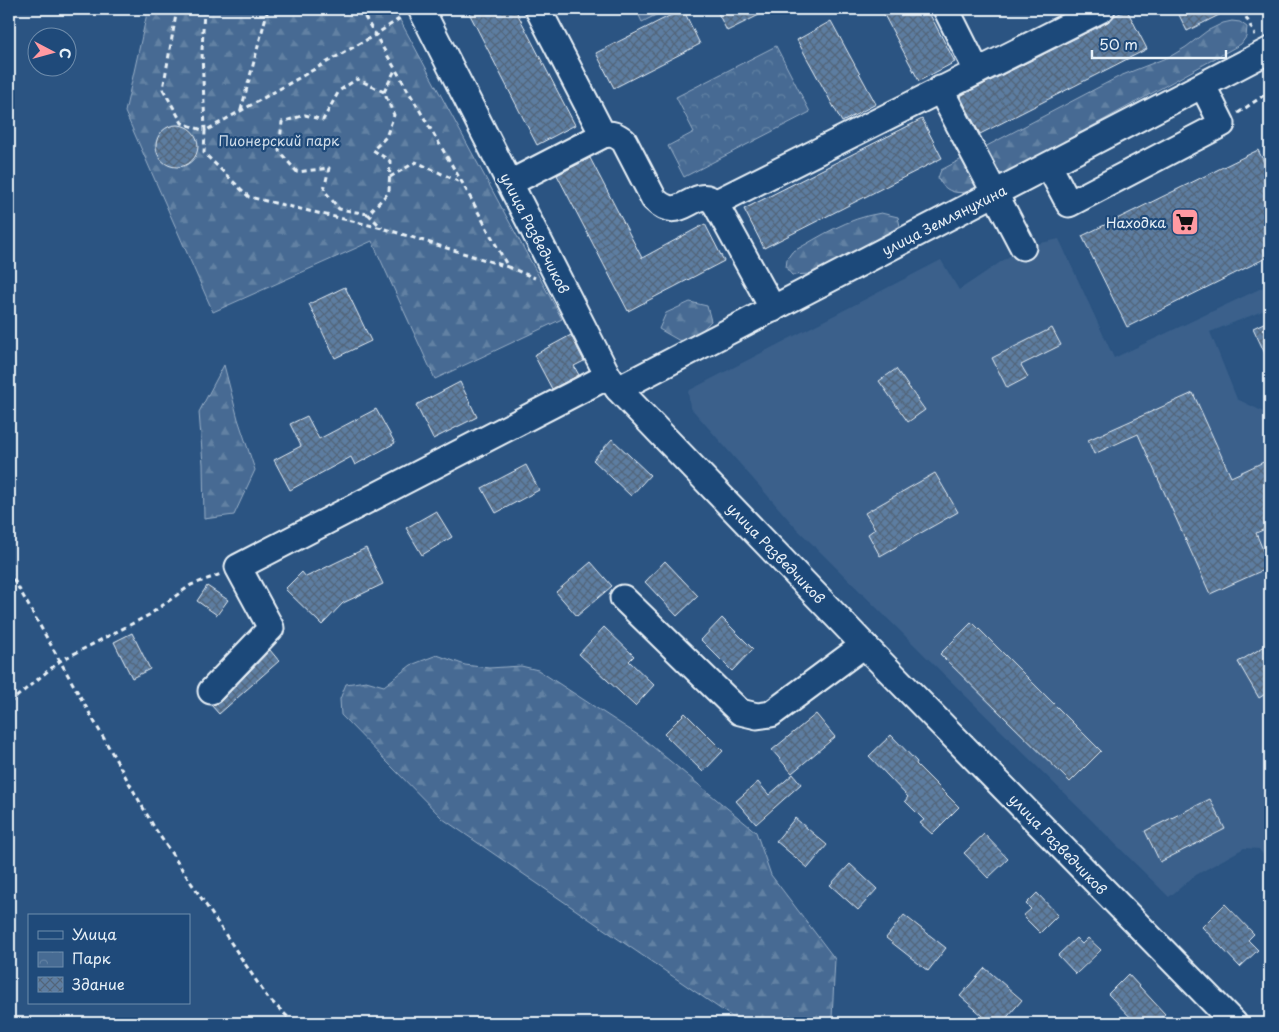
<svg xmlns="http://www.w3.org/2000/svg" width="1279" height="1032" font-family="'Playpen Sans',sans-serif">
	<defs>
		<pattern id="forest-firs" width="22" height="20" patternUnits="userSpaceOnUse" patternTransform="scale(1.25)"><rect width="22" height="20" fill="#476b93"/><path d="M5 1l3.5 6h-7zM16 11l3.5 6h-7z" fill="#6281a3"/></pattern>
		<pattern id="park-crowns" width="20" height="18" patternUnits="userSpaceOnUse" patternTransform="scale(1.25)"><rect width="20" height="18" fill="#476b93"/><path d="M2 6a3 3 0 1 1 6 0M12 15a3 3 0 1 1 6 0" fill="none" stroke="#6281a3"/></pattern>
		<pattern id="building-cross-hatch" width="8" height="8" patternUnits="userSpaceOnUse" patternTransform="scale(1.25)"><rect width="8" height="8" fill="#5d7da1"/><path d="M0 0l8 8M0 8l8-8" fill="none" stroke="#53657a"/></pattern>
	</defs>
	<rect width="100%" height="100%" fill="#2b5482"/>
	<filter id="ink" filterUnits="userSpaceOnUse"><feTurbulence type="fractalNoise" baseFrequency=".02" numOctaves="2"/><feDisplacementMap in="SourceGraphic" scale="10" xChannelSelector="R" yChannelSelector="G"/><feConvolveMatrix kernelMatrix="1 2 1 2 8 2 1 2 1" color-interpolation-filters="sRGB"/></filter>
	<g filter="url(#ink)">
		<polygon fill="#3a608b" points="1059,239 1114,358 1270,284 1270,308 1210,332 1237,399 1270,415 1270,865 1259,849 1244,848 1196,875 1169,897 796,528 690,407 688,391 941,260 959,290 1023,247"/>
		<g fill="url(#forest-firs)" stroke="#98aec6">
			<polygon points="148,9 394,9 562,319 435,379 372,241 213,312 125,112"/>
			<polygon points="636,9 668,9 642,22"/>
			<path d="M 1232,21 L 1240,22 L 1247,27 L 1246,37 L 1241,44 L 984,186 C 966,194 948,198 938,178 L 941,170 L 1120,76 L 1171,56 L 1186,47 L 1207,31 L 1223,23 Z"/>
			<path d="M 881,213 L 898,217 L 900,226 L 828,270 L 810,274 L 792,275 L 786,268 L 787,259 L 792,252 C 823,235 845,219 881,213 Z"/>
			<polygon points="690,302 707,306 711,321 698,335 680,341 659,329 666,313"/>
			<polygon points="224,365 238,419 255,470 234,515 204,519 203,464 199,412"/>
			<polygon points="437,655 465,665 489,668 521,666 538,670 641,737 756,832 771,875 835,959 832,1018 827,1023 741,1023 443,819 341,715 340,699 346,684 366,681 384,686 411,665"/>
		</g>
		<polygon fill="url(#park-crowns)" stroke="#98aec6" points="776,46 810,112 684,177 668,146 694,132 676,97"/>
		<g fill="url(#building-cross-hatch)" stroke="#e8f1f8">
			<polygon points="467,9 515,9 575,125 537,145"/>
			<polygon points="683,9 700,44 614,88 596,53"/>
			<polygon points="716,9 771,9 727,31"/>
			<polygon points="881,9 927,9 955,62 919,81"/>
			<polygon points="1176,9 1231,9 1187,31"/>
			<polygon points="1127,10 1147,49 980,134 960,96 1108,22 1114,16"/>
			<polygon points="831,21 876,104 842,122 797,40"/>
			<polygon points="922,119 942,158 764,248 744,209"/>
			<circle cx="177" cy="146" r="21"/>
			<polygon points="1258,150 1270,174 1270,256 1127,327 1082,236"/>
			<polygon points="590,158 642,258 705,224 724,261 628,311 557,175"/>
			<polygon points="345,287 371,341 335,358 309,304"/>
			<polygon points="1270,320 1270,364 1253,328"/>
			<polygon points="1052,328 1061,345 1021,365 1028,377 1007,388 992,358"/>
			<polygon points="571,335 584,361 574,366 579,375 552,389 534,355"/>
			<polygon points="896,369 925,410 908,422 879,381"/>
			<polygon points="460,382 477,417 433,439 416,405"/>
			<polygon points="1193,393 1231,477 1270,459 1270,527 1256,533 1270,567 1210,594 1138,434 1094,454 1088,440"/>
			<polygon points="376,409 395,443 355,465 351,457 290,490 274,460 301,446 290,424 307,416 319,439"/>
			<polygon points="612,439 650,475 631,496 593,460"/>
			<polygon points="526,465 539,490 496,513 482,488"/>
			<polygon points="935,473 958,512 880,556 868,534 875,529 865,513"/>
			<polygon points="436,511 452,537 422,555 406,528"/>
			<polygon points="366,548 383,584 343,603 322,625 285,589 302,572 306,577"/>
			<polygon points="665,561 698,596 677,616 645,582"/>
			<polygon points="591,562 612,586 577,616 556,592"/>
			<polygon points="207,586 228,600 217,615 197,601"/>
			<polygon points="722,618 753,649 732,671 701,640"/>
			<polygon points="972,622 1101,751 1070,782 940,654"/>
			<polygon points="604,627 634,656 629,661 654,685 635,706 579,654"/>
			<polygon points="132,633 150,669 132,678 114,642"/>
			<polygon points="1270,643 1270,691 1259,698 1238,662"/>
			<polygon points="270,650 279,661 219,714 211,705 221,701"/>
			<polygon points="685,713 723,751 703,772 664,734"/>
			<polygon points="816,714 835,737 792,773 772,750"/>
			<polygon points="891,735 917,762 916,764 959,807 932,834 920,823 924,820 905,801 908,797 869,756"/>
			<polygon points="793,774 801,784 756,824 736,801 758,782 769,795"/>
			<polygon points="1210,799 1225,829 1160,862 1145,831"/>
			<polygon points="795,818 827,845 808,868 776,841"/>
			<polygon points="984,834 1008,859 988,878 964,853"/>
			<polygon points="850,864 877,889 858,910 830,885"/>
			<polygon points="1037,893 1058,915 1040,933 1023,916 1031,909 1026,904"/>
			<polygon points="1225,904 1254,934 1248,940 1258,950 1240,967 1202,927"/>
			<polygon points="904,915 946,948 928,971 886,938"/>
			<polygon points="1076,938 1082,944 1088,938 1101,950 1076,974 1058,955"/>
			<polygon points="985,968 1022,1000 1002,1023 991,1023 960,996"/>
			<polygon points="1128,974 1165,1014 1155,1023 1136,1023 1108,994"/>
		</g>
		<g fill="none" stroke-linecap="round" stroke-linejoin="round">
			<g stroke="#e8f1f8" stroke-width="29">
				<g id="minor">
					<polyline points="421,9 608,376 618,389 864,645 1234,1023"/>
					<polyline points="538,9 603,135"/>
					<polyline points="946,9 977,71"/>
					<polyline points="940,89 1023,247"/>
					<polyline points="1049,166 1069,204 1222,124 1203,86"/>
					<path d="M 510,183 L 603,135 C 612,133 617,135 624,141 L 654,199 C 681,227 695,183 715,203 L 773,309"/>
					<polyline points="715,203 1102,9"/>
					<polyline points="618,389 1270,50"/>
					<polyline points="623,598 740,712 757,716 771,714 864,645"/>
					<polyline points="211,691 271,628 238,567 608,376"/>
				</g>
			</g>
			<g stroke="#e8f1f8" stroke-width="3" stroke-dasharray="5 4" stroke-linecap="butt">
				<polyline points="177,9 163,89 182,123 205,131 204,153 249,197 382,228 508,267"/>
				<polyline points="204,9 202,51 205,131 375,35 402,17"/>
				<polyline points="360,9 463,184 508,267 535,278"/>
				<polyline points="1242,9 1255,35"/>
				<polyline points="384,92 357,79 339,91 323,120 305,115 282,122 279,151 297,172 329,168 324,190 339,209 368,214 389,192 390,161 373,150 386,137 394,115 384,92 395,70"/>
				<polyline points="241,110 268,9"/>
				<polyline points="1238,113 1270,91"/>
				<polyline points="390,177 416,162 462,183"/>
				<polyline points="368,214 382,228"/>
				<polyline points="9,571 154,827 267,997 294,1023"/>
				<polyline points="9,703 60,661 149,615 191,585 221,574"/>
			</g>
			<use href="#minor" stroke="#1f4a7a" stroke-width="25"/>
		</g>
	</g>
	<defs>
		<g id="supermarket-square" transform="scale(1.4375)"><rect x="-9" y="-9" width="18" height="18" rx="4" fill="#ff9aa2" stroke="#1f4a7a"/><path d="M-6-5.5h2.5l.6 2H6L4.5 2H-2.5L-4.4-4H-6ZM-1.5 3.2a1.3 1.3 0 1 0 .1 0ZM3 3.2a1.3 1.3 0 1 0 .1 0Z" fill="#111"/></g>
	</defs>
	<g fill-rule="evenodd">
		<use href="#supermarket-square" x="1185" y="222"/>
	</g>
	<g text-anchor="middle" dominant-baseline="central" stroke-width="4.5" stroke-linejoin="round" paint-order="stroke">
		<g font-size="14" fill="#d0dde9" stroke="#1f4a7a">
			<text x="279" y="140">Пионерский парк</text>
		</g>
		<g font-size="14" fill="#e8f1f8" stroke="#1f4a7a">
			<text transform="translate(944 220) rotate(-27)">улица Землянухина</text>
			<text transform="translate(535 233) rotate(63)">улица Разведчиков</text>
			<text transform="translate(776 553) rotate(46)">улица Разведчиков</text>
			<text transform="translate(1058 844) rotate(46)">улица Разведчиков</text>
		</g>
		<g font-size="14" fill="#e8f1f8" stroke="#1f4a7a" text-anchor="end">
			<text x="1166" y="222">Находка</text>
		</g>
	</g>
	<rect width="1279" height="1032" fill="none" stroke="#1f4a7a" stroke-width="30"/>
	<rect x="15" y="15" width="1249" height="1002" fill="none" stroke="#e8f1f8" stroke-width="2" filter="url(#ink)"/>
	<rect x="28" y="914" width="162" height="90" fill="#1f4a7a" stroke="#6f8dac"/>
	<rect x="38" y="931" width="25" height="8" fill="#1f4a7a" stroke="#6f8dac"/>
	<text x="72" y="940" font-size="15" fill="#e8f1f8">Улица</text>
	<rect x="38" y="952" width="25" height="15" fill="url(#park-crowns)" stroke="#6f8dac"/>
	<text x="72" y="964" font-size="15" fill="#e8f1f8">Парк</text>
	<rect x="38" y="977" width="25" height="15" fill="url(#building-cross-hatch)" stroke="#6f8dac"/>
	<text x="72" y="990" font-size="15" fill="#e8f1f8">Здание</text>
	<g transform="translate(52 52) rotate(96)"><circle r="24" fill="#1f4a7a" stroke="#6f8dac"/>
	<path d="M0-4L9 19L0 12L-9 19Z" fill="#ff9aa2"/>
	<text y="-8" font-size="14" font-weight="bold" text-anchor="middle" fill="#e8f1f8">С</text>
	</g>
	<path d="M1092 50v8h134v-8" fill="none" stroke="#e8f1f8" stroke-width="2.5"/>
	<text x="1099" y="50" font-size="15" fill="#e8f1f8" stroke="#1f4a7a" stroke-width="4" paint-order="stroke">50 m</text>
</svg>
